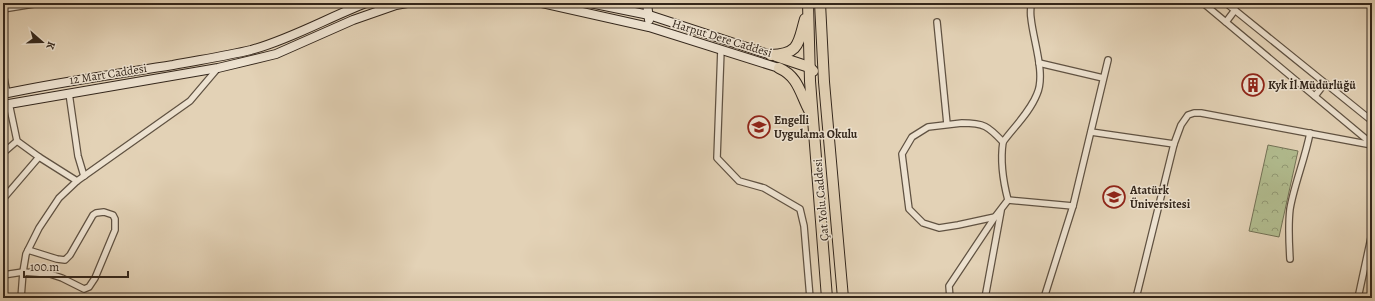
<svg xmlns="http://www.w3.org/2000/svg" width="1375" height="301" font-family="Alegreya,serif">
	<defs>
		<pattern id="park-crowns" width="20" height="18" patternUnits="userSpaceOnUse"><rect width="20" height="18" fill="#b2bd90"/><path d="M2 6a3 3 0 1 1 6 0M12 15a3 3 0 1 1 6 0" fill="none" stroke="#929a75"/></pattern>
	</defs>
	<rect width="100%" height="100%" fill="#e3d2b6"/>
	<filter id="stains"><feTurbulence type="fractalNoise" baseFrequency=".005" numOctaves="4"/><feColorMatrix values="0 0 0 0 .2 0 0 0 0 .09 0 0 0 0 .02 0 0 0 .5 -.17"/></filter>
	<radialGradient id="worn" r=".72"><stop offset=".6" stop-color="#630" stop-opacity="0"/><stop offset="1" stop-color="#630" stop-opacity=".3"/></radialGradient>
	<polygon fill="url(#park-crowns)" stroke="#737256" points="1268,145 1298,151 1279,237 1249,231"/>
	<g fill="none" stroke-linecap="round" stroke-linejoin="round">
		<g stroke="#605242" stroke-width="8">
			<g id="street">
				<polyline points="1203,3 1372,144"/>
				<polyline points="1226,3 1372,121"/>
				<polyline points="3,9 40,3"/>
				<polyline points="937,22 947,124"/>
				<polyline points="1226,22 1235,10"/>
				<polyline points="721,49 717,158 739,181 764,188 800,209 804,226 810,298"/>
				<polyline points="1039,63 1103,78"/>
				<polyline points="3,73 7,93"/>
				<polyline points="69,93 78,156 84,176"/>
				<polyline points="1315,96 1325,83"/>
				<polyline points="9,103 17,141 39,157 77,181"/>
				<path d="M 962,123 C 984,123 988,126 1003,142 C 1000,162 1003,181 1008,200 L 995,217 L 958,225 L 939,228 L 923,223 L 909,209 L 902,154 L 912,137 L 928,127 Z"/>
				<polyline points="1091,132 1174,144"/>
				<path d="M 1003,142 C 1014,127 1030,112 1037,94 C 1046,74 1033,40 1031,18 C 1030,13 1031,8 1031,3"/>
				<polyline points="3,153 17,141"/>
				<polyline points="3,199 39,157"/>
				<polyline points="1008,200 1073,206"/>
				<path d="M 1290,259 C 1289,243 1288,226 1290,209 C 1294,185 1305,159 1310,133"/>
				<polyline points="3,275 23,272 50,274 62,278 84,289 89,287 95,278 115,230 115,219 113,215 104,212 96,213 93,215 70,255 65,260 57,259 28,250"/>
				<polyline points="21,298 23,272 26,254 39,228 59,198 77,181 190,101 218,68"/>
				<polyline points="950,298 949,286 995,217"/>
				<polyline points="985,298 1001,211"/>
				<polyline points="1044,298 1073,206 1108,60"/>
				<polyline points="1136,298 1174,144 1181,125 1188,115 1194,113 1201,113 1372,145"/>
				<polyline points="1358,298 1372,233"/>
			</g>
		</g>
		<g stroke="#34271c" stroke-width="10">
			<g id="secondary">
				<polyline points="542,3 649,27 779,68"/>
				<polyline points="590,3 649,15 771,55"/>
				<polyline points="647,3 649,20"/>
				<path d="M 3,94 C 59,82 117,74 173,65 C 199,60 226,56 251,50 C 291,39 327,18 366,3"/>
				<polyline points="3,105 218,68 276,54 353,20 396,5 407,3"/>
			</g>
		</g>
		<g stroke="#34271c" stroke-width="12">
			<g id="highway">
				<polyline points="808,3 810,81 827,298"/>
				<polyline points="820,3 824,82 843,298"/>
				<path d="M 771,55 C 800,54 798,43 805,19"/>
				<polyline points="776,56 809,67 813,71"/>
				<path d="M 779,68 C 799,77 800,94 810,112"/>
			</g>
		</g>
		<use href="#street" stroke="#ede2d0" stroke-width="5.5"/>
		<use href="#secondary" stroke="#ede2d0" stroke-width="8"/>
		<use href="#highway" stroke="#e3d2b6" stroke-width="10"/>
	</g>
	<defs>
		<g id="building-ring" transform="scale(1.15)"><circle r="9.5" fill="#ede2d0" stroke="#8f2418" stroke-width="1.5"/><path d="M-4-6H4V6H1V3H-1V6H-4ZM-2.5-4.3h1.7v1.8h-1.7ZM.8-4.3h1.7v1.8H.8ZM-2.5-1h1.7V.8h-1.7ZM.8-1h1.7V.8H.8Z" fill="#8f2418"/></g>
		<g id="school-ring" transform="scale(1.15)"><circle r="9.5" fill="#ede2d0" stroke="#8f2418" stroke-width="1.5"/><path d="M0-5L7-2L0 1L-7-2ZM-4 1L0 2.5L4 1V4Q0 6-4 4Z" fill="#8f2418"/></g>
		<g id="university-ring" transform="scale(1.15)"><circle r="9.5" fill="#ede2d0" stroke="#8f2418" stroke-width="1.5"/><path d="M0-5L7-2L0 1L-7-2ZM-4 1L0 2.5L4 1V4Q0 6-4 4Z" fill="#8f2418"/></g>
	</defs>
	<g fill-rule="evenodd">
		<use href="#building-ring" x="1253" y="85"/>
		<use href="#school-ring" x="759" y="127"/>
		<use href="#university-ring" x="1114" y="197"/>
	</g>
	<g text-anchor="middle" dominant-baseline="central" stroke-width="3" stroke-linejoin="round" paint-order="stroke">
		<g font-size="12" fill="#34271c" stroke="#ede2d0">
			<text transform="translate(722 38) rotate(17)">Harput Dere Caddesi</text>
			<text transform="translate(108 74) rotate(-9)">12 Mart Caddesi</text>
			<text transform="translate(821 200) rotate(-95)">Çat Yolu Caddesi</text>
		</g>
		<g font-size="12" font-weight="bold" fill="#34271c" stroke="#ede2d0" text-anchor="start">
			<text x="1268" y="85">Kyk İl Müdürlüğü</text>
			<text x="774" y="120">Engelli<tspan x="774" dy="14">Uygulama Okulu</tspan></text>
			<text x="1130" y="190">Atatürk<tspan x="1130" dy="14">Üniversitesi</tspan></text>
		</g>
	</g>
	<rect width="1375" height="301" fill="none" stroke="#e3d2b6" stroke-width="16"/>
	<rect x="4" y="4" width="1367" height="293" fill="none" stroke="#34271c" stroke-width="2"/>
	<rect x="8" y="8" width="1359" height="285" fill="none" stroke="#34271c"/>
	<g transform="translate(42 42) rotate(110)" stroke="#ede2d0" stroke-width="3" paint-order="stroke">
	<path d="M0-3L7 15L0 10L-7 15Z" fill="#34271c"/>
	<text y="-6" font-size="11" font-weight="bold" text-anchor="middle" fill="#34271c">K</text>
	</g>
	<path d="M24 271v6h104v-6" fill="none" stroke="#34271c" stroke-width="2"/>
	<text x="30" y="271" font-size="12" fill="#34271c" stroke="#ede2d0" stroke-width="3" paint-order="stroke">100 m</text>
	<rect width="100%" height="100%" filter="url(#stains)"/>
	<rect width="100%" height="100%" fill="url(#worn)"/>
</svg>
